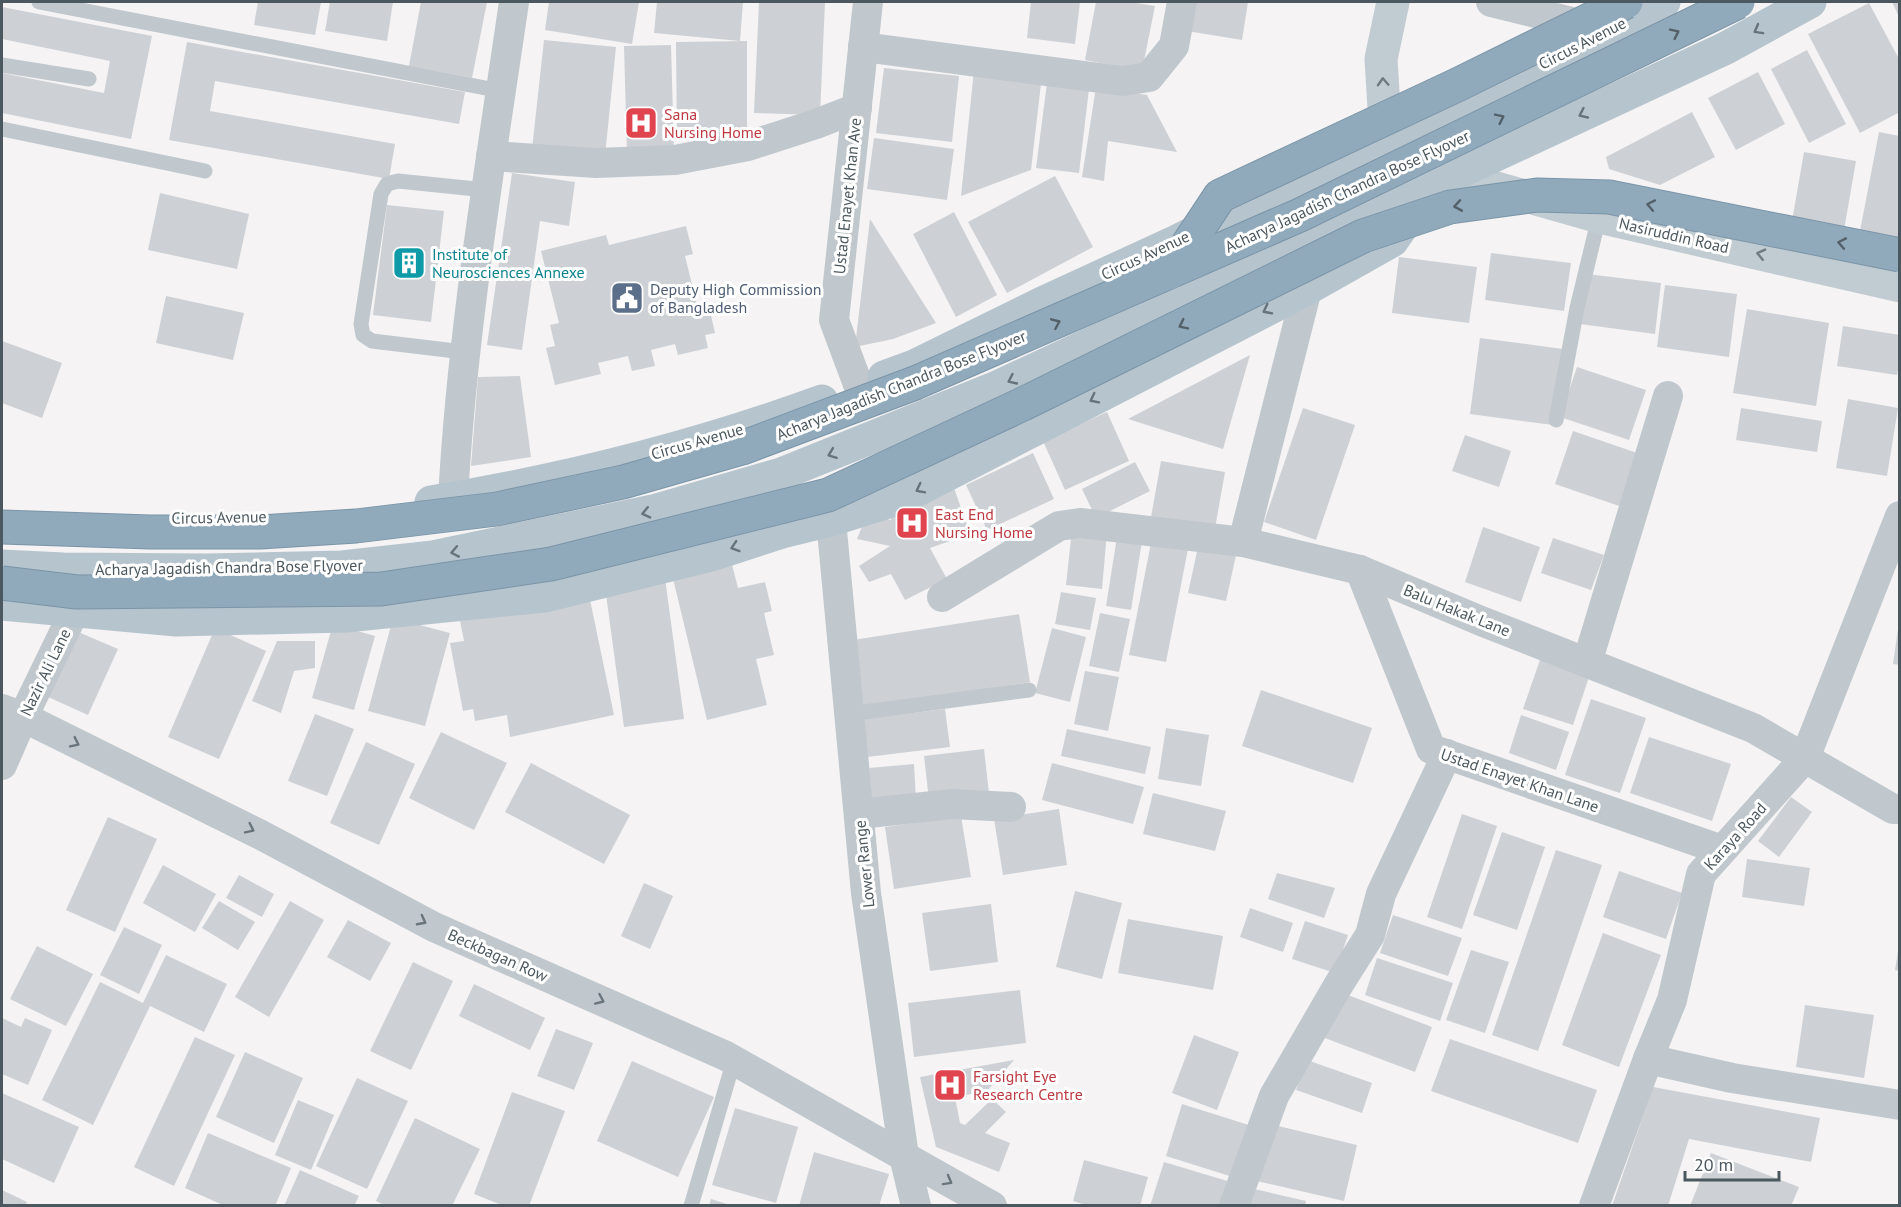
<svg xmlns="http://www.w3.org/2000/svg" width="1901" height="1207" font-family="'PT Sans',sans-serif">
	<rect width="100%" height="100%" fill="#f5f3f3"/>
	<g fill="#cdd1d5">
		<polygon points="258,2 321,2 315,35 254,25"/>
		<polygon points="330,2 393,2 387,41 325,31"/>
		<polygon points="421,2 487,2 472,78 409,66"/>
		<polygon points="549,2 639,2 632,44 545,30"/>
		<polygon points="657,2 743,2 740,41 654,33"/>
		<polygon points="759,2 825,2 820,115 754,113"/>
		<polygon points="1031,2 1080,2 1075,44 1027,38"/>
		<polygon points="1096,2 1130,2 1155,6 1142,71 1085,60"/>
		<polygon points="1191,2 1248,2 1242,40 1187,31"/>
		<polygon points="1892,2 1900,2 1900,19"/>
		<polygon points="1869,3 1900,61 1900,112 1860,133 1808,34"/>
		<polygon points="2,7 152,36 131,139 2,113 2,73 104,93 110,61 2,39"/>
		<polygon points="544,40 616,47 605,156 532,149"/>
		<polygon points="747,41 747,140 677,141 676,42"/>
		<polygon points="187,42 465,92 459,124 215,81 210,111 395,144 389,179 169,140"/>
		<polygon points="671,45 674,152 627,153 624,46"/>
		<polygon points="1807,50 1846,124 1809,143 1771,69"/>
		<polygon points="884,68 959,76 952,142 876,133"/>
		<polygon points="974,70 1042,75 1031,170 961,196"/>
		<polygon points="1758,72 1785,124 1736,150 1708,98"/>
		<polygon points="1047,83 1089,89 1079,173 1036,168"/>
		<polygon points="1096,87 1147,95 1177,152 1108,141 1104,181 1082,177"/>
		<polygon points="1692,112 1715,157 1660,185 1609,169 1606,157"/>
		<polygon points="1879,132 1900,136 1900,238 1860,231"/>
		<polygon points="874,138 954,149 947,200 867,189"/>
		<polygon points="1804,152 1856,161 1844,230 1792,221"/>
		<polygon points="512,173 575,182 569,226 540,221 522,350 487,345"/>
		<polygon points="1055,176 1093,247 1007,293 968,222"/>
		<polygon points="160,193 249,214 237,269 148,250"/>
		<polygon points="387,205 444,211 431,322 373,315"/>
		<polygon points="954,212 997,295 956,317 913,234"/>
		<polygon points="870,219 936,323 893,339 855,347"/>
		<polygon points="686,226 693,254 685,256 698,309 709,306 715,333 705,335 708,348 678,355 675,344 651,350 655,366 632,371 628,356 598,363 601,374 555,385 546,348 555,346 550,325 559,323 541,251 606,235 609,245"/>
		<polygon points="1491,253 1571,263 1564,311 1485,300"/>
		<polygon points="1399,257 1477,267 1469,323 1392,313"/>
		<polygon points="1587,274 1661,283 1655,334 1580,324"/>
		<polygon points="1665,285 1737,294 1729,357 1657,347"/>
		<polygon points="166,296 244,313 233,360 156,343"/>
		<polygon points="1747,309 1829,323 1816,406 1733,393"/>
		<polygon points="1843,326 1900,335 1900,357 1897,375 1837,366"/>
		<polygon points="1480,338 1563,349 1553,425 1470,414"/>
		<polygon points="2,341 62,363 42,418 2,403"/>
		<polygon points="1250,355 1223,449 1128,419"/>
		<polygon points="1577,367 1646,390 1629,440 1560,417"/>
		<polygon points="520,376 531,457 471,466 478,377"/>
		<polygon points="1848,399 1898,408 1887,476 1836,468"/>
		<polygon points="1303,408 1355,425 1316,540 1264,522"/>
		<polygon points="1741,408 1822,421 1817,452 1736,440"/>
		<polygon points="1107,412 1129,461 1065,490 1043,441"/>
		<polygon points="1573,431 1643,455 1625,508 1555,484"/>
		<polygon points="1465,435 1511,451 1499,487 1452,471"/>
		<polygon points="1033,453 1054,499 987,530 966,485"/>
		<polygon points="1161,461 1225,472 1214,534 1150,523"/>
		<polygon points="1135,462 1150,491 1096,518 1082,489"/>
		<polygon points="952,482 970,534 930,548 947,579 905,600 891,574 869,582 859,566 890,546 857,539 867,514 891,520 892,502"/>
		<polygon points="1483,527 1540,547 1521,602 1465,582"/>
		<polygon points="1072,529 1107,532 1102,589 1066,585"/>
		<polygon points="1117,537 1142,541 1131,610 1106,606"/>
		<polygon points="1553,538 1604,555 1591,590 1541,573"/>
		<polygon points="1151,543 1188,549 1166,662 1129,655"/>
		<polygon points="1198,547 1236,555 1226,601 1188,593"/>
		<polygon points="729,553 738,588 765,582 772,611 764,613 774,655 756,659 767,705 707,720 670,566"/>
		<polygon points="665,578 684,719 624,727 605,587"/>
		<polygon points="1061,592 1096,598 1090,630 1055,624"/>
		<polygon points="589,595 614,715 510,737 507,715 475,721 473,709 463,711 450,643 464,641 460,621"/>
		<polygon points="1100,613 1130,619 1119,672 1089,666"/>
		<polygon points="1019,614 1030,682 864,708 853,640"/>
		<polygon points="393,618 450,633 425,726 368,711"/>
		<polygon points="333,624 375,636 354,710 312,698"/>
		<polygon points="215,628 266,651 219,759 168,737"/>
		<polygon points="1052,628 1086,637 1070,702 1035,693"/>
		<polygon points="1898,629 1900,629 1900,665 1893,664"/>
		<polygon points="76,631 118,649 88,715 48,697"/>
		<polygon points="277,641 315,641 315,668 294,671 281,713 252,701"/>
		<polygon points="1541,657 1590,674 1573,725 1523,709"/>
		<polygon points="1085,671 1119,677 1108,731 1074,724"/>
		<polygon points="1261,690 1372,728 1353,783 1242,746"/>
		<polygon points="1591,699 1646,718 1620,793 1565,775"/>
		<polygon points="945,709 950,747 867,757 863,719"/>
		<polygon points="315,714 354,729 327,796 288,781"/>
		<polygon points="1521,715 1569,732 1556,770 1509,753"/>
		<polygon points="1166,728 1209,735 1201,786 1158,779"/>
		<polygon points="1067,729 1151,747 1145,774 1061,756"/>
		<polygon points="441,732 507,763 474,830 409,798"/>
		<polygon points="1649,737 1731,764 1712,821 1630,793"/>
		<polygon points="366,742 415,764 379,845 330,823"/>
		<polygon points="984,749 989,793 929,800 924,756"/>
		<polygon points="531,763 630,815 604,864 505,812"/>
		<polygon points="1052,763 1144,787 1133,824 1042,800"/>
		<polygon points="914,764 916,800 872,804 869,768"/>
		<polygon points="1153,793 1226,811 1215,851 1143,834"/>
		<polygon points="1791,797 1812,812 1779,857 1758,841"/>
		<polygon points="1059,809 1067,865 1003,875 994,819"/>
		<polygon points="1462,814 1497,826 1462,929 1427,917"/>
		<polygon points="961,816 971,877 894,889 885,827"/>
		<polygon points="108,817 157,839 115,932 66,910"/>
		<polygon points="1502,832 1545,847 1517,930 1473,915"/>
		<polygon points="1556,850 1602,865 1538,1051 1492,1035"/>
		<polygon points="1747,859 1810,868 1804,906 1742,897"/>
		<polygon points="163,865 216,894 195,932 143,903"/>
		<polygon points="1619,871 1682,893 1666,939 1603,917"/>
		<polygon points="1277,873 1335,888 1324,918 1268,899"/>
		<polygon points="239,875 274,894 262,917 226,898"/>
		<polygon points="644,883 673,896 650,949 621,936"/>
		<polygon points="1075,891 1122,903 1102,979 1056,967"/>
		<polygon points="219,901 255,922 238,950 202,928"/>
		<polygon points="290,901 324,920 269,1017 235,997"/>
		<polygon points="991,904 998,962 930,971 922,913"/>
		<polygon points="1250,908 1293,923 1283,952 1240,937"/>
		<polygon points="1393,915 1462,938 1448,976 1380,953"/>
		<polygon points="1128,919 1223,936 1213,990 1118,973"/>
		<polygon points="348,920 391,943 370,981 327,957"/>
		<polygon points="1305,921 1348,935 1335,973 1292,959"/>
		<polygon points="124,927 162,945 139,994 100,975"/>
		<polygon points="1603,933 1661,955 1619,1067 1562,1045"/>
		<polygon points="37,946 93,974 66,1026 10,999"/>
		<polygon points="1471,950 1509,962 1485,1033 1446,1020"/>
		<polygon points="1898,951 1900,951 1900,971 1895,970"/>
		<polygon points="166,955 227,984 204,1032 150,1006 93,1125 42,1100 100,982 143,1003"/>
		<polygon points="1377,958 1453,983 1440,1021 1365,995"/>
		<polygon points="413,962 453,981 411,1070 370,1051"/>
		<polygon points="474,984 545,1018 530,1050 459,1016"/>
		<polygon points="1020,990 1026,1043 914,1057 908,1003"/>
		<polygon points="1340,992 1432,1027 1415,1072 1322,1037"/>
		<polygon points="1805,1005 1874,1015 1864,1078 1796,1067"/>
		<polygon points="2,1018 21,1027 25,1018 52,1030 28,1085 2,1074"/>
		<polygon points="556,1029 593,1043 574,1090 537,1076"/>
		<polygon points="1194,1035 1239,1052 1217,1110 1172,1093"/>
		<polygon points="195,1037 235,1055 174,1186 134,1167"/>
		<polygon points="1450,1039 1597,1090 1578,1143 1431,1091"/>
		<polygon points="245,1052 303,1078 274,1143 216,1117"/>
		<polygon points="1014,1060 987,1091 955,1097 960,1123 965,1125 992,1099 1006,1112 985,1133 1010,1143 999,1172 936,1147 920,1077"/>
		<polygon points="1307,1060 1372,1083 1362,1113 1296,1090"/>
		<polygon points="632,1061 714,1097 678,1177 597,1141"/>
		<polygon points="357,1078 408,1101 367,1189 316,1166"/>
		<polygon points="1653,1087 1820,1118 1811,1162 1689,1139 1668,1206 1612,1206"/>
		<polygon points="512,1092 565,1111 529,1206 504,1206 474,1194"/>
		<polygon points="2,1093 79,1127 54,1183 2,1159"/>
		<polygon points="298,1100 334,1115 311,1170 275,1155"/>
		<polygon points="1182,1104 1252,1126 1236,1178 1166,1156"/>
		<polygon points="735,1108 798,1127 776,1203 712,1185"/>
		<polygon points="415,1118 480,1149 452,1206 386,1206 376,1201"/>
		<polygon points="1270,1124 1357,1145 1344,1201 1248,1179"/>
		<polygon points="208,1133 291,1168 275,1206 225,1206 185,1188"/>
		<polygon points="814,1152 889,1174 879,1206 799,1206"/>
		<polygon points="1711,1153 1799,1187 1791,1206 1690,1206"/>
		<polygon points="1084,1160 1148,1177 1140,1206 1089,1206 1073,1201"/>
		<polygon points="1164,1162 1234,1183 1227,1206 1150,1206"/>
		<polygon points="300,1170 359,1196 354,1206 284,1206"/>
		<polygon points="1250,1188 1306,1201 1305,1206 1246,1206"/>
		<polygon points="2,1190 27,1202 25,1206 2,1206"/>
		<polygon points="711,1199 730,1205 730,1206 709,1206"/>
	</g>
	<g fill="none" stroke-linecap="round" stroke-linejoin="round">
		<g stroke="#c0c8ce" stroke-width="15">
			<polyline points="39,2 501,91"/>
			<polyline points="2,65 89,79"/>
			<polyline points="2,129 205,171"/>
			<polyline points="464,352 372,341 363,335 361,324 381,194 387,184 398,181 486,190"/>
			<polyline points="1556,420 1577,308 1599,217"/>
			<polyline points="849,714 1029,690"/>
			<polyline points="691,1206 734,1060"/>
		</g>
		<g stroke="#c0c8ce" stroke-width="30">
			<polyline points="1491,2 1596,28"/>
			<polyline points="863,47 1123,81 1149,77 1174,46 1182,2"/>
			<polyline points="491,156 596,163 675,160 748,146 816,124 857,108"/>
			<polyline points="1307,289 1243,542 1360,570 1481,621 1753,728 1893,809 1900,809"/>
			<polyline points="859,387 834,320 868,2"/>
			<path d="M 453,499 C 462,332 490,167 514,2"/>
			<polyline points="831,520 866,893 904,1156 916,1206"/>
			<polyline points="1360,570 1431,749 1722,850"/>
			<polyline points="942,597 1059,526 1080,523 1243,542"/>
			<polyline points="1587,663 1668,396"/>
			<polyline points="2,709 23,717 261,835 434,927 726,1056 992,1206"/>
			<polyline points="2,765 23,717 74,612"/>
			<polyline points="859,814 952,804 1011,807"/>
			<polyline points="1648,1059 1732,1078 1900,1105"/>
			<polyline points="1234,1206 1274,1096 1339,984 1370,935 1381,894 1447,754"/>
			<polyline points="1594,1206 1648,1059 1672,1000 1701,874 1805,758 1900,516"/>
		</g>
		<g stroke="#c1cbd2" stroke-width="33">
			<polyline points="1390,143 1386,140 1381,59 1393,2"/>
			<polyline points="1436,167 1451,175 1599,217 1900,286"/>
		</g>
		<g stroke="#b6c4ce" stroke-width="33">
			<polyline points="884,377 914,366 1040,304 1177,241 1306,176 1386,140 1664,2"/>
			<path d="M 431,502 C 564,480 696,447 822,401"/>
			<polyline points="2,566 63,569 207,570 342,567 433,557 653,511 781,474 997,387 1726,48 1810,2"/>
			<polyline points="2,604 176,620 346,616 545,596 711,555 782,532 831,520 904,497 1307,289 1392,241 1410,215"/>
		</g>
		<g stroke="#7b95a8" stroke-width="35" stroke-linecap="butt">
			<g id="highway-bridge">
				<polyline points="1169,273 1220,196 1457,85 1626,2"/>
				<polyline points="2,527 150,532 260,532 356,526 497,509 623,482 742,448 915,383 1300,215 1738,2"/>
				<polyline points="2,583 77,592 381,589 551,564 828,495 1023,404 1363,236 1450,207 1537,195 1609,197 1900,255"/>
			</g>
		</g>
		<use href="#highway-bridge" stroke="#90aabc" stroke-width="33"/>
	</g>
	<defs><path id="oneway-chevron" d="M-2-3.5L2.5 0L-2 3.5" fill="none" stroke-width="1.6" stroke-linecap="round" stroke-linejoin="round" transform="scale(1.5)"/></defs>
	<g stroke="#66737b">
		<use href="#oneway-chevron" transform="translate(1758 30) rotate(151)"/>
		<use href="#oneway-chevron" transform="translate(1583 114) rotate(155)"/>
		<use href="#oneway-chevron" transform="translate(1267 310) rotate(153)"/>
		<use href="#oneway-chevron" transform="translate(1012 380) rotate(155)"/>
		<use href="#oneway-chevron" transform="translate(1094 399) rotate(153)"/>
		<use href="#oneway-chevron" transform="translate(832 454) rotate(159)"/>
		<use href="#oneway-chevron" transform="translate(920 489) rotate(153)"/>
		<use href="#oneway-chevron" transform="translate(646 513) rotate(167)"/>
		<use href="#oneway-chevron" transform="translate(735 547) rotate(162)"/>
		<use href="#oneway-chevron" transform="translate(455 552) rotate(169)"/>
	</g>
	<g stroke="#536068">
		<use href="#oneway-chevron" transform="translate(1675 33) rotate(-26)"/>
		<use href="#oneway-chevron" transform="translate(1500 118) rotate(-26)"/>
		<use href="#oneway-chevron" transform="translate(1651 205) rotate(-169)"/>
		<use href="#oneway-chevron" transform="translate(1458 206) rotate(170)"/>
		<use href="#oneway-chevron" transform="translate(1842 243) rotate(-169)"/>
		<use href="#oneway-chevron" transform="translate(1056 323) rotate(-23)"/>
		<use href="#oneway-chevron" transform="translate(1183 325) rotate(154)"/>
	</g>
	<g stroke="#6f7a82">
		<use href="#oneway-chevron" transform="translate(1383 82) rotate(-93)"/>
		<use href="#oneway-chevron" transform="translate(1761 254) rotate(-167)"/>
	</g>
	<g stroke="#69747b">
		<use href="#oneway-chevron" transform="translate(75 743) rotate(26)"/>
		<use href="#oneway-chevron" transform="translate(250 829) rotate(26)"/>
		<use href="#oneway-chevron" transform="translate(422 921) rotate(28)"/>
		<use href="#oneway-chevron" transform="translate(600 1000) rotate(24)"/>
		<use href="#oneway-chevron" transform="translate(948 1181) rotate(29)"/>
	</g>
	<defs>
		<g id="hospital-square" transform="scale(1.725)"><rect x="-9" y="-9" width="18" height="18" rx="4" fill="#e0444e" stroke="#fff"/><path d="M-5-5h3v3.5h4V-5h3V5h-3V1.5h-4V5h-3Z" fill="#fff"/></g>
		<g id="building-square" transform="scale(1.725)"><rect x="-9" y="-9" width="18" height="18" rx="4" fill="#0f9aa8" stroke="#fff"/><path d="M-4-6H4V6H1V3H-1V6H-4ZM-2.5-4.3h1.7v1.8h-1.7ZM.8-4.3h1.7v1.8H.8ZM-2.5-1h1.7V.8h-1.7ZM.8-1h1.7V.8H.8Z" fill="#fff"/></g>
		<g id="civic-square" transform="scale(1.725)"><rect x="-9" y="-9" width="18" height="18" rx="4" fill="#5c6f8a" stroke="#fff"/><path d="M-.6-6.5H3V-4.5H.6V-3L4-1V1h2V6H-6V1h2V-1L-.6-3ZM-1.2 2.5V6h2.4V2.5Z" fill="#fff"/></g>
	</defs>
	<g fill-rule="evenodd">
		<use href="#hospital-square" x="641" y="123"/>
		<use href="#building-square" x="409" y="263"/>
		<use href="#civic-square" x="627" y="298"/>
		<use href="#hospital-square" x="912" y="523"/>
		<use href="#hospital-square" x="950" y="1085"/>
	</g>
	<g text-anchor="middle" dominant-baseline="central" stroke-width="6" stroke-linejoin="round" paint-order="stroke">
		<g font-size="16" fill="#4c585f" stroke="#fff">
			<text transform="translate(1582 43) rotate(-27)">Circus Avenue</text>
			<text transform="translate(1347 191) rotate(-25)">Acharya Jagadish Chandra Bose Flyover</text>
			<text transform="translate(847 196) rotate(-84)">Ustad Enayet Khan Ave</text>
			<text transform="translate(1674 235) rotate(13)">Nasiruddin Road</text>
			<text transform="translate(1145 255) rotate(-25)">Circus Avenue</text>
			<text transform="translate(901 385) rotate(-22)">Acharya Jagadish Chandra Bose Flyover</text>
			<text transform="translate(697 441) rotate(-16)">Circus Avenue</text>
			<text transform="translate(219 517) rotate(-1)">Circus Avenue</text>
			<text transform="translate(229 567) rotate(-1)">Acharya Jagadish Chandra Bose Flyover</text>
			<text transform="translate(1457 610) rotate(22)">Balu Hakak Lane</text>
			<text transform="translate(45 672) rotate(-64)">Nazir Ali Lane</text>
			<text transform="translate(1520 780) rotate(19)">Ustad Enayet Khan Lane</text>
			<text transform="translate(1735 836) rotate(-48)">Karaya Road</text>
			<text transform="translate(864 864) rotate(-96)">Lower Range</text>
			<text transform="translate(498 955) rotate(24)">Beckbagan Row</text>
		</g>
		<g font-size="16" fill="#be3a42" stroke="#fff" text-anchor="start">
			<text x="664" y="114">Sana<tspan x="664" dy="18">Nursing Home</tspan></text>
			<text x="935" y="514">East End<tspan x="935" dy="18">Nursing Home</tspan></text>
			<text x="973" y="1076">Farsight Eye<tspan x="973" dy="18">Research Centre</tspan></text>
		</g>
		<g font-size="16" fill="#0d838f" stroke="#fff" text-anchor="start">
			<text x="432" y="254">Institute of<tspan x="432" dy="18">Neurosciences Annexe</tspan></text>
		</g>
		<g font-size="16" fill="#4e5e75" stroke="#fff" text-anchor="start">
			<text x="650" y="289">Deputy High Commission<tspan x="650" dy="18">of Bangladesh</tspan></text>
		</g>
	</g>
	<rect width="1901" height="1207" fill="none" stroke="#4c585f" stroke-width="6"/>
	<path d="M1685 1171v9h94v-9" fill="none" stroke="#4c585f" stroke-width="3"/>
	<text x="1694" y="1171" font-size="18" fill="#4c585f" stroke="#ffffff" stroke-width="4.5" paint-order="stroke">20 m</text>
</svg>
